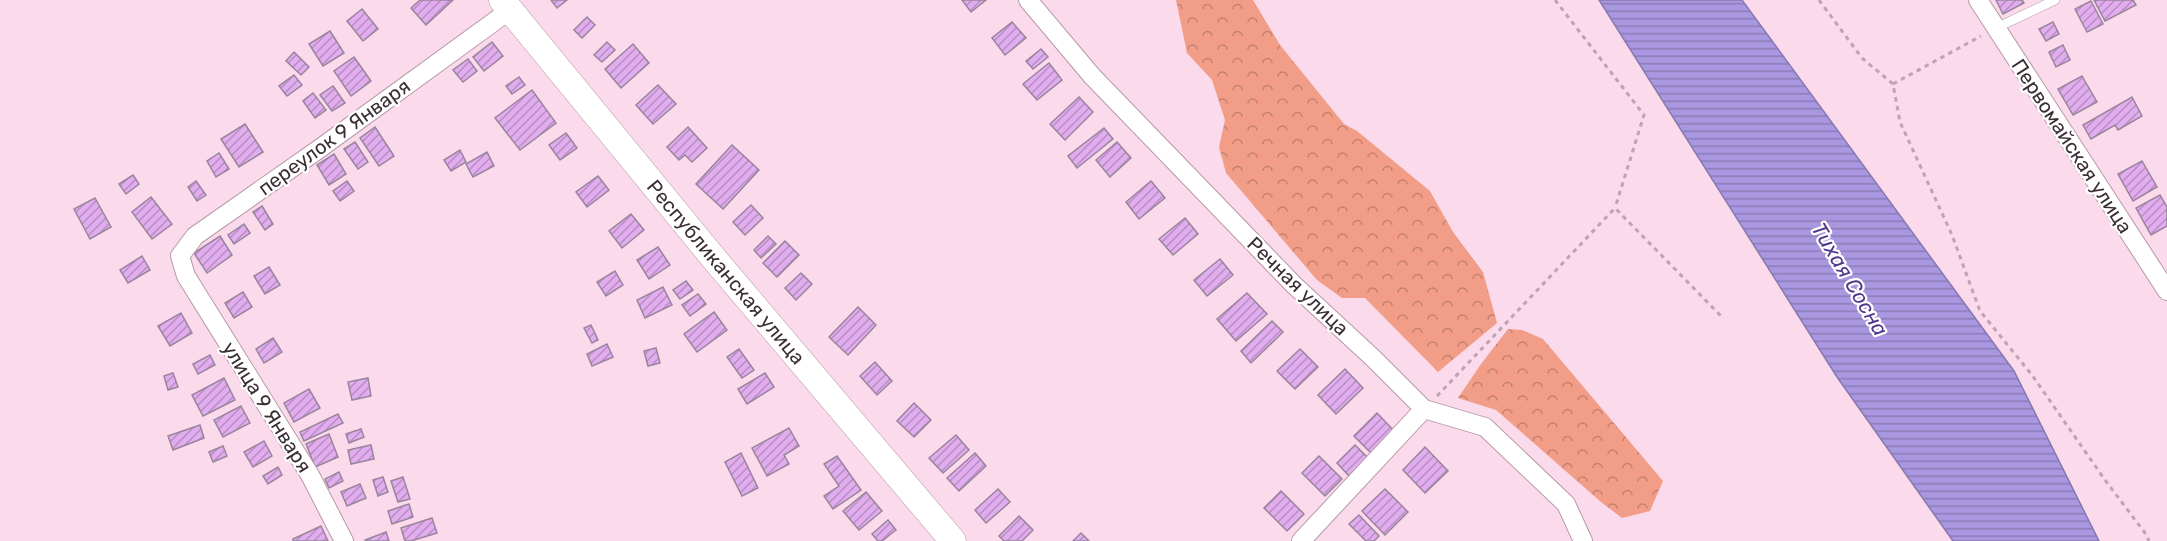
<svg xmlns="http://www.w3.org/2000/svg" width="2167" height="541" font-family="Rubik,sans-serif">
	<defs>
		<pattern id="forest-crowns" width="20" height="18" patternUnits="userSpaceOnUse" patternTransform="scale(1.5)"><rect width="20" height="18" fill="#f19d87"/><path d="M2 6a3 3 0 1 1 6 0M12 15a3 3 0 1 1 6 0" fill="none" stroke="#c4806f"/></pattern>
		<pattern id="water-rules" width="6" height="5" patternUnits="userSpaceOnUse" patternTransform="scale(1.5)"><rect width="6" height="5" fill="#a997e1"/><path d="M0 2.5h6" fill="none" stroke="#8b7cb7"/></pattern>
		<pattern id="building-hatch" width="6" height="6" patternUnits="userSpaceOnUse" patternTransform="scale(1.5)"><rect width="6" height="6" fill="#e2adef"/><path d="M-1 1l2-2M0 6l6-6M5 7l2-2" fill="none" stroke="#b88dc2"/></pattern>
	</defs>
	<rect width="100%" height="100%" fill="#fadaeb"/>
	<g fill="url(#forest-crowns)">
		<polygon points="1176,0 1253,0 1280,45 1344,124 1357,131 1430,191 1453,232 1483,272 1497,323 1438,372 1365,298 1342,298 1317,280 1226,173 1219,147 1225,120 1212,80 1187,53"/>
		<polygon points="1508,329 1522,330 1543,339 1663,481 1650,511 1622,518 1601,502 1496,410 1458,398 1481,364"/>
	</g>
	<polygon fill="url(#water-rules)" stroke="#8878ae" stroke-width="1.5" points="1599,0 1742,0 2014,371 2099,541 1953,541 1837,377"/>
	<g fill="url(#building-hatch)" stroke="#98859c" stroke-width="1.5">
		<polygon points="420,0 453,0 426,25 411,8"/>
		<polygon points="551,0 567,0 557,8"/>
		<polygon points="962,0 986,0 971,12"/>
		<polygon points="1996,0 2022,0 2024,3 2003,14"/>
		<polygon points="2094,0 2133,0 2136,5 2105,21"/>
		<polygon points="2091,1 2103,24 2087,32 2075,9"/>
		<polygon points="362,9 378,29 363,41 347,21"/>
		<polygon points="587,17 595,25 582,38 574,30"/>
		<polygon points="1012,22 1026,38 1005,55 992,38"/>
		<polygon points="2053,22 2059,34 2046,41 2039,29"/>
		<polygon points="330,31 344,53 323,66 309,44"/>
		<polygon points="492,42 503,56 484,71 473,57"/>
		<polygon points="607,42 615,50 602,62 594,55"/>
		<polygon points="633,44 649,63 621,88 605,69"/>
		<polygon points="2063,45 2070,60 2056,67 2049,52"/>
		<polygon points="1041,49 1048,57 1033,69 1026,61"/>
		<polygon points="294,52 309,67 301,75 286,61"/>
		<polygon points="354,57 371,81 351,96 334,71"/>
		<polygon points="468,59 477,71 463,82 453,70"/>
		<polygon points="1049,63 1062,80 1037,100 1023,84"/>
		<polygon points="294,75 302,85 287,96 279,86"/>
		<polygon points="2082,76 2097,102 2073,115 2058,89"/>
		<polygon points="519,77 525,85 512,94 506,86"/>
		<polygon points="658,85 676,104 653,124 636,105"/>
		<polygon points="333,86 345,103 332,111 320,95"/>
		<polygon points="532,90 556,123 520,150 495,118"/>
		<polygon points="313,93 326,110 315,118 303,101"/>
		<polygon points="1079,97 1093,112 1065,140 1050,124"/>
		<polygon points="2132,97 2142,116 2118,130 2115,125 2091,139 2083,125"/>
		<polygon points="245,124 263,152 239,167 221,139"/>
		<polygon points="375,127 394,156 379,166 360,138"/>
		<polygon points="688,127 707,148 692,162 685,155 679,160 667,147"/>
		<polygon points="1104,128 1113,139 1077,168 1068,156"/>
		<polygon points="566,133 577,148 560,160 549,145"/>
		<polygon points="355,142 368,162 358,169 344,149"/>
		<polygon points="1117,142 1131,158 1110,177 1096,160"/>
		<polygon points="732,145 759,170 723,209 696,184"/>
		<polygon points="460,150 466,162 451,171 444,160"/>
		<polygon points="487,152 494,166 473,177 466,164"/>
		<polygon points="219,153 229,169 216,177 207,161"/>
		<polygon points="334,154 346,174 329,185 317,165"/>
		<polygon points="2142,161 2157,187 2133,201 2118,174"/>
		<polygon points="133,175 139,184 126,194 119,184"/>
		<polygon points="598,176 609,190 587,207 576,192"/>
		<polygon points="196,181 206,195 197,201 188,187"/>
		<polygon points="347,181 354,191 340,201 333,191"/>
		<polygon points="1151,181 1165,198 1139,219 1126,202"/>
		<polygon points="2160,195 2167,207 2167,226 2151,235 2136,208"/>
		<polygon points="151,197 172,224 152,239 132,212"/>
		<polygon points="95,198 111,227 90,239 74,209"/>
		<polygon points="751,205 763,218 745,235 733,222"/>
		<polygon points="262,206 273,224 265,230 253,212"/>
		<polygon points="631,214 644,230 622,248 609,231"/>
		<polygon points="1185,218 1198,234 1173,255 1159,239"/>
		<polygon points="244,224 250,233 234,244 228,235"/>
		<polygon points="220,236 232,255 207,273 194,253"/>
		<polygon points="768,236 776,244 761,258 754,250"/>
		<polygon points="785,241 799,255 777,277 763,263"/>
		<polygon points="658,247 670,265 649,279 637,260"/>
		<polygon points="142,256 150,270 128,283 120,270"/>
		<polygon points="1220,259 1233,275 1207,296 1194,280"/>
		<polygon points="269,267 280,285 265,294 254,276"/>
		<polygon points="615,271 623,285 606,296 597,282"/>
		<polygon points="801,273 812,284 796,300 785,288"/>
		<polygon points="686,281 693,290 680,299 673,290"/>
		<polygon points="663,287 672,305 645,318 637,300"/>
		<polygon points="243,292 252,307 234,318 225,303"/>
		<polygon points="1247,293 1267,314 1236,341 1217,319"/>
		<polygon points="698,294 706,304 690,316 682,305"/>
		<polygon points="858,307 876,325 848,355 829,337"/>
		<polygon points="714,312 727,330 697,352 684,334"/>
		<polygon points="181,313 192,333 170,346 158,326"/>
		<polygon points="1272,321 1283,332 1251,363 1241,351"/>
		<polygon points="591,325 598,340 592,343 584,328"/>
		<polygon points="273,338 282,352 264,363 256,349"/>
		<polygon points="607,344 613,357 592,366 587,354"/>
		<polygon points="656,348 660,363 648,366 644,351"/>
		<polygon points="739,349 754,370 742,378 727,357"/>
		<polygon points="1300,349 1318,367 1295,389 1277,371"/>
		<polygon points="210,355 215,365 198,374 193,364"/>
		<polygon points="875,362 892,381 877,395 860,376"/>
		<polygon points="1345,369 1363,388 1336,414 1318,395"/>
		<polygon points="173,373 178,387 168,390 164,376"/>
		<polygon points="765,373 774,387 747,404 738,389"/>
		<polygon points="224,378 235,400 203,416 192,395"/>
		<polygon points="368,378 371,396 352,400 348,382"/>
		<polygon points="309,389 320,408 294,422 284,403"/>
		<polygon points="914,403 931,420 914,437 897,421"/>
		<polygon points="241,406 250,423 223,437 214,420"/>
		<polygon points="1377,413 1394,431 1371,453 1354,436"/>
		<polygon points="338,414 343,423 304,441 300,432"/>
		<polygon points="200,425 204,438 173,450 168,436"/>
		<polygon points="789,428 799,446 784,455 789,464 767,476 752,448"/>
		<polygon points="361,429 364,437 349,443 346,434"/>
		<polygon points="329,434 338,457 315,467 306,444"/>
		<polygon points="956,435 969,450 943,473 929,458"/>
		<polygon points="264,441 272,456 253,467 244,452"/>
		<polygon points="371,445 374,459 351,464 348,450"/>
		<polygon points="1355,445 1368,458 1349,476 1337,463"/>
		<polygon points="223,446 227,456 213,462 209,452"/>
		<polygon points="1425,447 1448,471 1425,493 1403,470"/>
		<polygon points="741,453 758,488 742,496 725,462"/>
		<polygon points="975,453 986,466 959,491 947,478"/>
		<polygon points="837,456 861,490 833,509 824,496 839,486 824,464"/>
		<polygon points="1319,456 1342,479 1325,496 1302,473"/>
		<polygon points="278,467 282,475 268,484 263,476"/>
		<polygon points="339,472 343,481 329,488 325,479"/>
		<polygon points="383,477 388,492 378,496 373,480"/>
		<polygon points="403,477 410,499 398,502 391,481"/>
		<polygon points="360,484 366,498 347,506 341,492"/>
		<polygon points="998,489 1010,502 986,523 975,510"/>
		<polygon points="1385,489 1408,512 1385,535 1362,511"/>
		<polygon points="1281,491 1304,514 1287,531 1264,508"/>
		<polygon points="866,492 882,511 859,530 843,511"/>
		<polygon points="409,504 413,517 392,524 388,511"/>
		<polygon points="1359,515 1379,536 1374,541 1366,541 1349,524"/>
		<polygon points="1019,516 1033,530 1022,541 1004,541 999,536"/>
		<polygon points="432,518 437,533 411,541 405,541 401,528"/>
		<polygon points="888,520 896,530 882,541 878,541 872,534"/>
		<polygon points="321,526 328,541 293,541 293,539"/>
		<polygon points="386,532 389,541 366,541 365,540"/>
		<polygon points="1081,533 1089,541 1073,541"/>
	</g>
	<g fill="none" stroke-linecap="round" stroke-linejoin="round">
		<g stroke="#b699a9" stroke-width="10">
			<polyline id="lane" points="1996,28 2055,0"/>
		</g>
		<g stroke="#b699a9" stroke-width="20">
			<g id="street">
				<polyline points="1028,0 1092,76 1294,285 1373,358 1424,409 1485,427 1566,504 1583,541"/>
				<polyline points="1978,0 2167,291"/>
				<polyline points="344,541 310,475 186,276 180,256 195,236 319,149 510,10"/>
				<polyline points="1301,541 1424,409"/>
			</g>
		</g>
		<g stroke="#b699a9" stroke-width="27">
			<polyline id="secondary" points="502,0 716,261 953,541"/>
		</g>
		<g stroke="#bea4b2" stroke-width="3" stroke-dasharray="4.5 4.5" stroke-linecap="butt">
			<polyline points="1555,0 1644,115 1615,208"/>
			<polyline points="1819,0 1862,58 1893,84 1900,122 1952,235 1980,311 2032,375 2105,480 2145,533 2149,541"/>
			<polyline points="1893,84 1981,36"/>
			<polyline points="1437,396 1615,208 1721,316"/>
		</g>
		<use href="#lane" stroke="#fff" stroke-width="9"/>
		<use href="#street" stroke="#fff" stroke-width="18"/>
		<use href="#secondary" stroke="#fff" stroke-width="26"/>
	</g>
	<g text-anchor="middle" dominant-baseline="central" stroke-width="4.5" stroke-linejoin="round" paint-order="stroke">
		<g font-size="20" fill="#3b2f36" stroke="#fff">
			<text transform="translate(334 137) rotate(-36)">переулок 9 Января</text>
			<text transform="translate(2072 146) rotate(57)">Первомайская улица</text>
			<text transform="translate(726 272) rotate(50)">Республиканская улица</text>
			<text transform="translate(1298 286) rotate(44)">Речная улица</text>
			<text transform="translate(267 407) rotate(58)">улица 9 Января</text>
		</g>
		<g font-size="21" font-style="italic" fill="#52378c" stroke="#fff">
			<text transform="translate(1850 279) rotate(59)">Тихая Сосна</text>
		</g>
	</g>
</svg>
